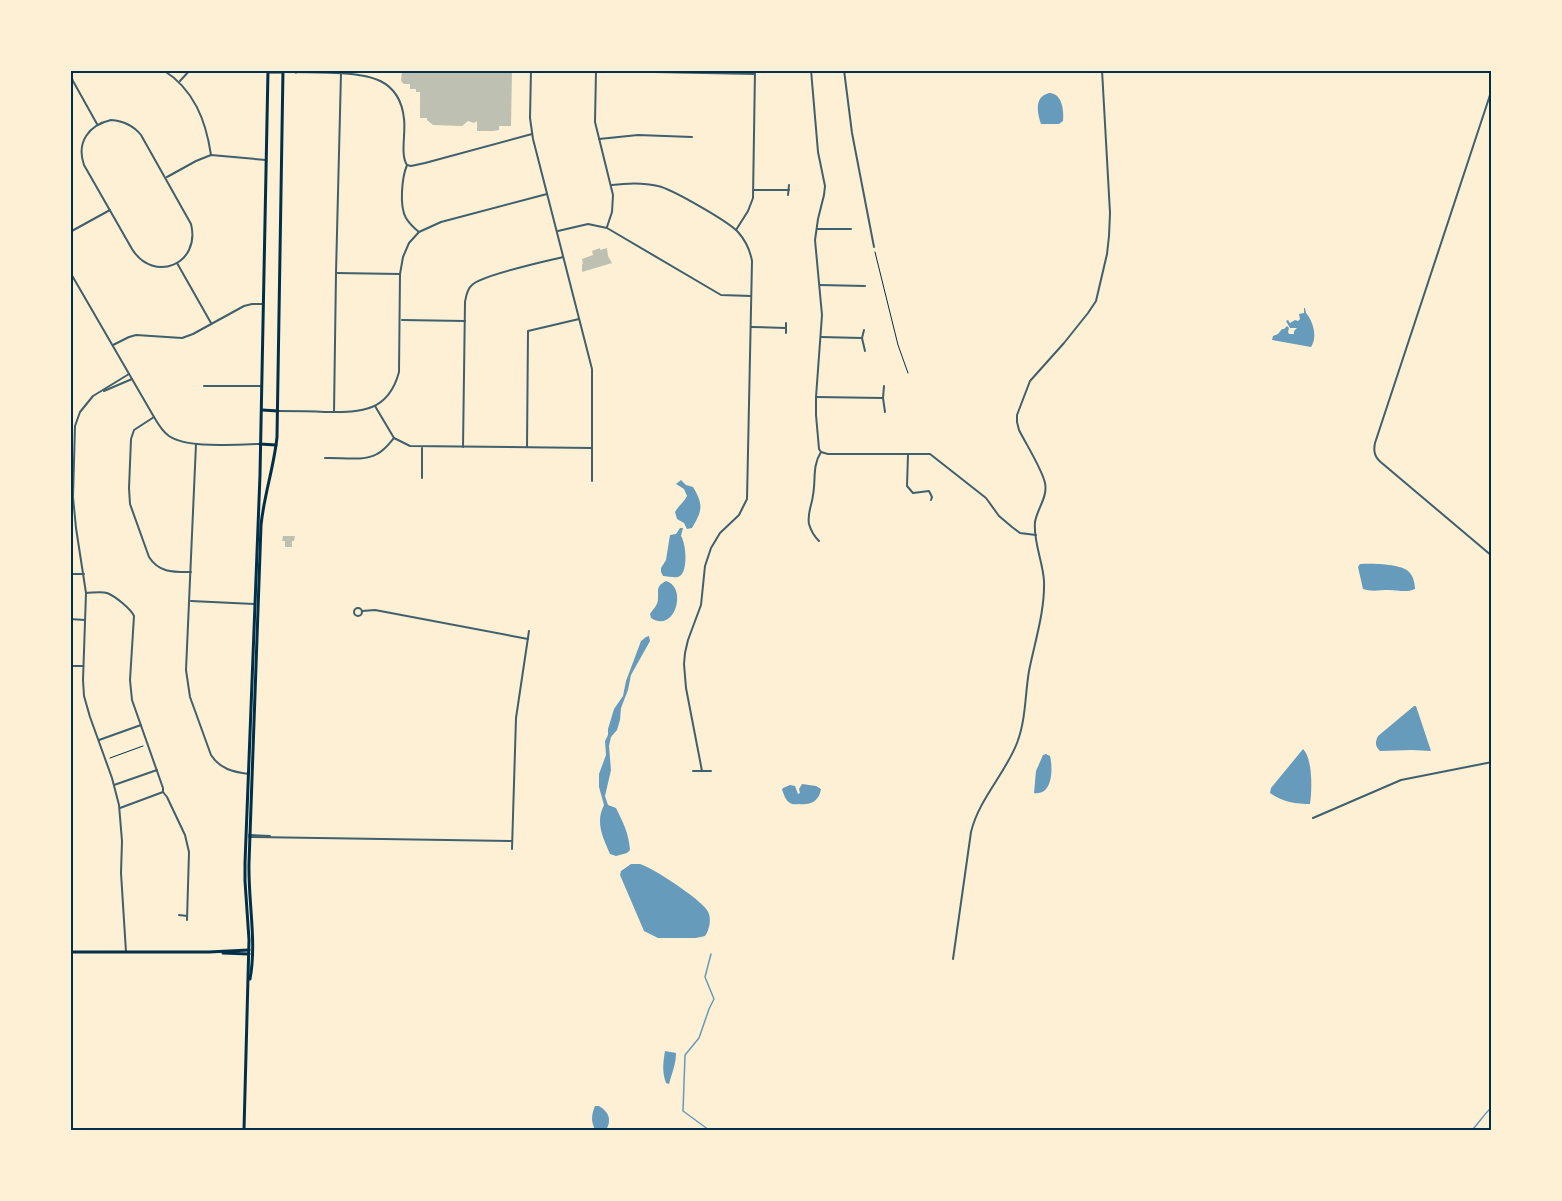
<svg xmlns="http://www.w3.org/2000/svg" width="1562" height="1201" font-family="Jost,sans-serif">
	<rect width="100%" height="100%" fill="#fdf0d5"/>
	<g fill="#669bbc">
		<path d="M 1049,93 C 1062,93 1064,110 1063,121 L 1059,124 L 1041,124 C 1037,112 1034,97 1049,93 Z"/>
		<path d="M 1304,308 L 1305,308 L 1306,313 C 1313,321 1318,337 1311,347 L 1272,340 L 1273,336 L 1278,334 L 1282,329 L 1284,329 L 1287,326 L 1289,328 L 1288,332 L 1289,334 L 1294,334 L 1294,331 L 1297,328 L 1290,328 L 1286,321 L 1288,320 L 1290,323 L 1295,320 L 1298,321 L 1300,319 L 1299,314 L 1304,313 Z"/>
		<path d="M 681,480 L 686,485 L 693,487 C 704,505 702,511 692,528 L 687,529 L 684,523 L 677,519 L 675,512 C 679,505 684,502 687,496 L 684,489 L 676,484 Z"/>
		<path d="M 680,528 L 683,528 L 681,536 C 686,543 689,574 678,577 C 674,578 667,576 663,576 L 661,572 L 661,568 L 666,560 L 670,535 L 676,534 Z"/>
		<path d="M 1360,564 C 1371,563 1401,564 1408,571 C 1413,575 1415,583 1415,589 C 1406,593 1398,590 1389,590 C 1379,590 1372,592 1363,589 L 1358,567 Z"/>
		<path d="M 666,581 C 688,587 675,634 651,618 L 650,614 C 653,609 658,605 658,599 C 659,590 655,587 666,581 Z"/>
		<path d="M 649,636 L 650,641 L 631,675 L 628,690 L 621,708 L 620,720 L 617,730 L 611,737 L 609,746 L 611,770 L 605,796 L 608,805 L 616,808 C 623,822 629,834 630,850 L 627,853 L 616,856 L 610,854 C 603,837 595,823 604,805 L 599,787 L 599,774 L 606,755 L 605,741 L 608,735 L 608,729 L 614,709 L 623,696 L 626,681 L 641,641 L 646,637 Z"/>
		<path d="M 1414,706 L 1416,706 L 1431,751 L 1412,750 L 1380,751 C 1375,746 1375,742 1378,736 Z"/>
		<path d="M 1303,749 C 1313,759 1312,790 1310,804 C 1297,804 1282,802 1270,793 L 1271,788 Z"/>
		<path d="M 1046,754 L 1050,756 C 1053,768 1053,796 1034,793 L 1036,771 L 1043,755 Z"/>
		<path d="M 802,784 L 816,786 L 821,789 C 819,802 810,805 799,804 C 796,804 793,805 790,803 C 785,800 784,794 782,790 L 783,788 L 790,785 L 795,786 L 798,794 L 800,793 L 799,789 Z"/>
		<path d="M 631,864 C 634,864 637,864 640,864 C 652,867 700,899 707,910 C 712,917 710,929 705,936 L 696,938 L 658,938 L 644,931 L 620,875 L 621,871 Z"/>
		<path d="M 665,1051 L 676,1053 C 676,1064 672,1073 669,1084 L 666,1083 C 662,1072 663,1063 665,1051 Z"/>
		<path d="M 595,1106 L 599,1106 C 609,1112 612,1120 606,1130 L 595,1130 C 591,1121 591,1116 595,1106 Z"/>
	</g>
	<g fill="none" stroke-linecap="round" stroke-linejoin="round">
		<g stroke="#669bbc" stroke-width="1.5">
			<polyline points="709,1130 683,1111 685,1055 699,1038 709,1009 714,999 705,977 711,954"/>
			<path d="M 1472,1130 C 1479,1123 1484,1114 1492,1107"/>
		</g>
	</g>
	<g fill="#bec0b2">
		<polygon points="402,70 512,70 511,126 499,126 499,130 493,131 477,131 477,121 474,123 468,121 462,126 433,125 427,120 427,118 420,118 420,92 416,92 416,89 410,89 410,84 404,84 401,81"/>
		<polygon points="600,248 600,250 607,248 608,256 612,263 582,272 582,264 583,264 582,259 593,255 592,251"/>
		<polygon points="283,536 295,536 294,541 292,541 292,547 285,547 285,541 282,541"/>
	</g>
	<g fill="none" stroke-linecap="round" stroke-linejoin="round">
		<g stroke="#003049" stroke-width="1">
			<polyline points="875,252 898,345 908,373"/>
			<polyline points="110,758 143,746"/>
		</g>
		<polyline stroke="#3f606c" stroke-width="1" points="329,72 338,70"/>
		<g stroke="#3f606c" stroke-width="2">
			<path d="M 163,70 C 194,89 206,121 211,155"/>
			<polyline points="531,70 530,118 533,139 592,369 592,481"/>
			<polyline points="552,70 755,74"/>
			<path d="M 811,70 L 818,152 L 825,186 L 824,195 L 818,219 L 815,240 L 822,315 L 816,397 L 816,415 L 819,449 L 821,452 C 812,466 816,480 813,495 C 812,505 807,513 809,524 C 811,531 814,536 819,541"/>
			<polyline points="844,70 852,133 874,247"/>
			<polyline points="596,71 595,122 613,195 612,212 607,227"/>
			<path d="M 283,72 C 300,72 317,72 334,73 C 368,74 400,78 404,119 C 406,132 400,155 407,165 C 402,177 399,206 406,218 C 409,223 414,228 419,232"/>
			<polyline points="70,74 73,81 97,124"/>
			<polyline points="180,81 190,70"/>
			<path d="M 1492,89 L 1375,443 C 1373,452 1375,458 1383,464 L 1492,556"/>
			<path d="M 111,120 C 124,121 133,125 141,135 L 191,224 C 201,264 154,284 132,249 L 84,165 C 76,142 89,125 111,120 Z"/>
			<polyline points="599,139 638,135 692,137"/>
			<polyline points="407,165 411,166 425,163 532,134"/>
			<polyline points="167,177 196,161 211,155 266,160"/>
			<path d="M 612,185 C 627,183 642,182 658,186 C 672,189 729,222 738,232 C 746,241 750,250 752,261 L 747,499 L 739,515 L 720,533 L 711,548 L 705,566 L 701,605 L 688,640 L 685,653 L 684,664 L 686,688 L 702,771"/>
			<polyline points="754,190 789,190"/>
			<polyline points="788,195 789,185"/>
			<polyline points="817,229 851,229"/>
			<polyline points="736,230 748,211 753,198 755,70"/>
			<polyline points="558,231 588,224 607,228 721,295 751,296"/>
			<polyline points="70,232 110,210"/>
			<polyline points="177,263 211,323"/>
			<path d="M 70,272 L 154,417 C 158,424 163,432 169,436 C 188,449 237,444 260,444"/>
			<polyline points="336,273 400,274"/>
			<polyline points="820,285 865,286"/>
			<polyline points="402,320 465,321"/>
			<polyline points="751,327 786,328"/>
			<polyline points="864,330 862,338 865,351"/>
			<polyline points="786,333 786,323"/>
			<polyline points="821,337 862,338"/>
			<polyline points="113,345 129,337 136,335 182,338 193,334 244,306 252,304 263,304"/>
			<polyline points="70,377 70,380"/>
			<polyline points="204,386 261,386"/>
			<polyline points="884,386 883,398 885,412"/>
			<polyline points="104,391 132,379"/>
			<polyline points="816,397 883,398"/>
			<polyline points="375,406 394,438 410,446 592,448"/>
			<path d="M 278,411 C 293,411 309,411 325,412 C 360,412 388,413 399,372 L 400,274 L 403,257 L 409,243 L 419,232 L 441,222 L 547,194"/>
			<polyline points="334,412 336,273 341,73"/>
			<path d="M 154,417 L 134,430 L 131,439 L 129,488 L 130,504 L 149,557 C 159,573 174,572 191,572"/>
			<path d="M 196,444 L 186,670 L 190,697 L 211,755 C 220,769 233,772 249,774"/>
			<path d="M 463,447 L 465,302 C 466,296 467,289 472,285 C 481,275 547,261 563,257"/>
			<polyline points="527,447 528,331 579,319"/>
			<polyline points="821,452 828,454 930,454 986,498 999,516 1012,527 1020,533 1036,535"/>
			<polyline points="908,455 907,486 913,493 929,491 932,497 931,500"/>
			<path d="M 325,458 C 339,457 364,462 377,454 C 384,451 389,444 394,438"/>
			<polyline points="422,478 422,448"/>
			<polyline points="70,574 84,574"/>
			<path d="M 86,593 C 92,593 101,591 107,593 C 115,596 131,609 134,616 L 130,680 L 132,700 L 163,788 L 163,792 L 167,797 L 185,835 L 189,852 L 187,920"/>
			<polyline points="191,601 254,604"/>
			<circle cx="358" cy="612" r="4"/>
			<polyline points="362,611 375,610 528,639"/>
			<polyline points="70,619 85,620"/>
			<polyline points="70,666 83,666"/>
			<polyline points="99,740 141,725"/>
			<polyline points="693,771 711,771"/>
			<polyline points="114,785 157,770"/>
			<polyline points="120,808 163,792"/>
			<polyline points="1313,818 1401,780 1492,762"/>
			<polyline points="249,835 270,836"/>
			<polyline points="249,837 512,841"/>
			<polyline points="512,849 516,718 529,631"/>
			<polyline points="179,915 187,916"/>
			<polyline points="126,952 121,873 122,841 119,805 112,778 90,717 84,696 83,680 86,593 76,528 73,497 75,426 80,412 93,396 129,374"/>
			<path d="M 953,959 L 971,832 C 979,799 1005,774 1017,743 C 1026,720 1025,694 1029,671 C 1035,641 1045,611 1044,581 C 1043,562 1033,541 1035,522 C 1037,509 1048,497 1045,483 C 1042,469 1026,444 1019,430 L 1017,422 L 1017,415 L 1030,381 L 1064,343 L 1088,313 L 1096,301 L 1107,254 L 1109,236 L 1110,213 L 1102,70"/>
		</g>
		<g stroke="#003049" stroke-width="3">
			<polyline points="293,70 296,72"/>
			<polyline points="268,72 283,72"/>
			<polyline points="262,410 278,411"/>
			<polyline points="260,444 276,445"/>
			<polyline points="70,952 209,952 249,950"/>
			<polyline points="223,953 249,954"/>
			<path d="M 250,979 C 257,941 248,902 249,863 L 261,525 C 264,495 274,467 277,437 L 283,70"/>
			<polyline points="244,1130 249,940 245,881 245,863 260,475 268,70"/>
		</g>
	</g>
	<rect width="1562" height="1201" fill="none" stroke="#fdf0d5" stroke-width="144"/>
	<rect x="72" y="72" width="1418" height="1057" fill="none" stroke="#003049" stroke-width="2"/>
</svg>
